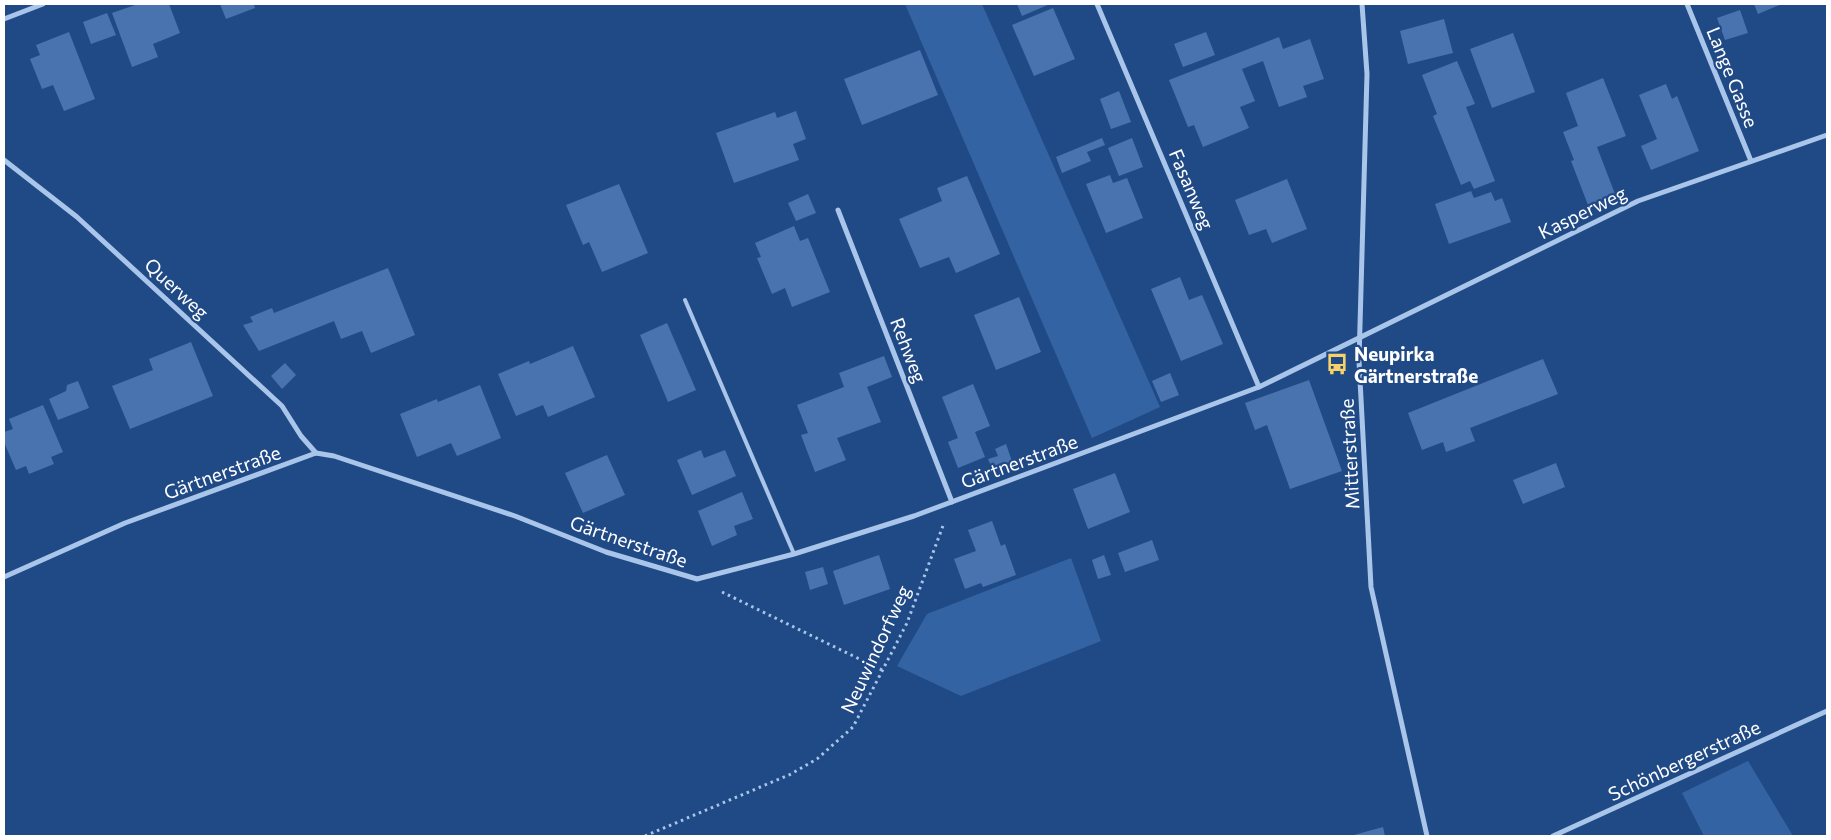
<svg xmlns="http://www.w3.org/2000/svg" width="1831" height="840" font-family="Commissioner,sans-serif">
	<rect width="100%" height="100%" fill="#204a86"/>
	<g fill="#3463a4">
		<polygon points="905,4 982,4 1160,407 1092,438"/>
		<polygon points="1071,558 1101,641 961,696 897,666 927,614"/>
		<polygon points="1748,761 1793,836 1704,836 1682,793"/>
	</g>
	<g fill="#4973af">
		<polygon points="138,4 169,4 180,33 153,44 158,57 132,67 112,13"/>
		<polygon points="220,4 254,4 255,8 226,19"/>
		<polygon points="1017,4 1050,4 1022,16"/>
		<polygon points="1754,4 1782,4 1758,14"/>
		<polygon points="1053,8 1075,59 1034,76 1012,25"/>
		<polygon points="1740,10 1748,33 1725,40 1717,18"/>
		<polygon points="107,13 116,35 91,44 83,22"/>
		<polygon points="1444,19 1453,53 1408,64 1400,31"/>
		<polygon points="69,32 95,99 64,111 53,85 42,89 30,59 40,55 36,45"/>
		<polygon points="1206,32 1215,55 1183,67 1174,44"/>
		<polygon points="1513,33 1535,92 1492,108 1470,49"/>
		<polygon points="1279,37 1283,49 1310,39 1324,79 1303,86 1307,97 1279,107 1263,61 1242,69 1255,101 1240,107 1249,128 1203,147 1194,125 1188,127 1169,80"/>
		<polygon points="920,50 938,95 862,125 844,79"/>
		<polygon points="1457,61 1475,104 1466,107 1495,181 1474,189 1470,181 1461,185 1433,116 1437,114 1422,75"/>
		<polygon points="1603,78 1626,136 1597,147 1615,194 1588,205 1571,161 1574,160 1563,132 1578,126 1566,93"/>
		<polygon points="1666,84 1672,99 1677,96 1699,151 1651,170 1641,146 1657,139 1639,95"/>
		<polygon points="1119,91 1131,122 1111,129 1100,99"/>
		<polygon points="796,111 806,139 793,144 799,160 734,183 716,133 775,112 777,118"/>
		<polygon points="1102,138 1105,145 1087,152 1091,161 1062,173 1056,157"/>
		<polygon points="1132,138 1143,167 1119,176 1108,148"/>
		<polygon points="1110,175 1113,183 1127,178 1143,218 1106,233 1086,184"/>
		<polygon points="967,176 1000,254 956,273 949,257 920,268 899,219 942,201 937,188"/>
		<polygon points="1287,179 1307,229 1272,243 1266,229 1249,235 1235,200"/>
		<polygon points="619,184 648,253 602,272 589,242 583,245 566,205"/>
		<polygon points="1471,191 1474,198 1491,192 1495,201 1502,198 1511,222 1449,244 1435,204"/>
		<polygon points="808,194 816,213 796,221 788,203"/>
		<polygon points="794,226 800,241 808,238 830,292 792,307 785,288 772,294 757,258 761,257 755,243"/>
		<polygon points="388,268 415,335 371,353 362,331 341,339 334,321 259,351 243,325 253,322 250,317 272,308 274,313"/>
		<polygon points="1180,277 1189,300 1202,295 1223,344 1181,361 1151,289"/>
		<polygon points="1019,297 1041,352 996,370 974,315"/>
		<polygon points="667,323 696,390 668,402 640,335"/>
		<polygon points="191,342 213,396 130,429 112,386 153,370 149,359"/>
		<polygon points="573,346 595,397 548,417 543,405 516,416 498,374 529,361 530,364"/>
		<polygon points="884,356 892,377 867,387 881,422 837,438 846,460 815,472 801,435 808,433 797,405 844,387 839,373"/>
		<polygon points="1543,359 1558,394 1470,428 1475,441 1446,452 1443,442 1422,450 1408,413"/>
		<polygon points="285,363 296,375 282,389 271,376"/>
		<polygon points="1170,373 1179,395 1161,402 1152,381"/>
		<polygon points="1309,380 1342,471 1290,489 1267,425 1255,430 1245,403"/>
		<polygon points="78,381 89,408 58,420 49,399 66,391 67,385"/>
		<polygon points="973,384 990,426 975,432 985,457 958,468 948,442 958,438 942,397"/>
		<polygon points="480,385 501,438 457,456 451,443 417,457 400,414 437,399 438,402"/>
		<polygon points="43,405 63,452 51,457 54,464 29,474 26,466 16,470 4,442 4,432 13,429 9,419"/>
		<polygon points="1006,444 1013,464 993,471 988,459 998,456 995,449"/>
		<polygon points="701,450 704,458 725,450 736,476 692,495 677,460"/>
		<polygon points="607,455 625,495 583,513 565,473"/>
		<polygon points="1556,463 1565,487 1523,504 1513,480"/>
		<polygon points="1115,473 1130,512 1088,529 1073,489"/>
		<polygon points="742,492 753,519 734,526 737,535 712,546 698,511"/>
		<polygon points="992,521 1001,546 1005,544 1016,575 983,587 981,583 965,589 954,559 976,551 968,530"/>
		<polygon points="1152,540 1159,560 1125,572 1118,553"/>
		<polygon points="879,555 890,589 844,605 833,571"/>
		<polygon points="1104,555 1111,575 1098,579 1092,560"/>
		<polygon points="823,567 828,584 810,590 805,572"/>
		<polygon points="1383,827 1385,836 1350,836"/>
	</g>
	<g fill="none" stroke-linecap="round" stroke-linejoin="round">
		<g stroke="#a9c5ea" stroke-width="3" stroke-dasharray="2.5 4" stroke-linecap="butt">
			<polyline points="722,592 882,670"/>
			<polyline points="645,836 791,774 817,759 853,727 907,623 944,523"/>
		</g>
		<polyline stroke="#a9c5ea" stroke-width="4" points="685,300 794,554"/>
		<g stroke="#a9c5ea" stroke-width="5">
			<polyline points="1097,4 1259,387"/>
			<polyline points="1362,4 1367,74 1359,361 1371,587 1427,836"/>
			<polyline points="1687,4 1751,161"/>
			<polyline points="4,19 43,4"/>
			<polyline points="4,160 77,217 282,406 301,436 316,453"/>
			<polyline points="838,210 952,502"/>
			<polyline points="4,577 125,523 316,453 334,456 515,516 606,552 697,579 794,554 914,516 1259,387 1638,201 1827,135"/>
			<polyline points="1553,836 1827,711"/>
		</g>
	</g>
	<defs>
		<g id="bus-bare" transform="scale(1.725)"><path d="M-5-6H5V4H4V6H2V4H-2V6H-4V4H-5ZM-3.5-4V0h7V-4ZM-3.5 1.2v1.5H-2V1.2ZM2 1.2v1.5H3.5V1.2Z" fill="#f7d26a" stroke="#204a86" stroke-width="2.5" paint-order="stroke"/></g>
	</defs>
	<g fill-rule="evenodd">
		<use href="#bus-bare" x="1337" y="364"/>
	</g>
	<g text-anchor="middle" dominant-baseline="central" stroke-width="4.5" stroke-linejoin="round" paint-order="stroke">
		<g font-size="19" fill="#fff" stroke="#204a86">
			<text transform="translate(1733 77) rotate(68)">Lange Gasse</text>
			<text transform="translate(1192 189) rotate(67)">Fasanweg</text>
			<text transform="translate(1582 212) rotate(-26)">Kasperweg</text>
			<text transform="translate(177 288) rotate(43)">Querweg</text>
			<text transform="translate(909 350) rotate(69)">Rehweg</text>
			<text transform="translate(1349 454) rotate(-93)">Mitterstraße</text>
			<text transform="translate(1019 461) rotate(-20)">Gärtnerstraße</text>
			<text transform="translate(222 472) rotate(-20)">Gärtnerstraße</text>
			<text transform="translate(629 541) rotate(19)">Gärtnerstraße</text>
			<text transform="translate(875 649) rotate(-65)">Neuwindorfweg</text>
			<text transform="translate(1684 760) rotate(-25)">Schönbergerstraße</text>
		</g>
		<g font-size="19" font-weight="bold" fill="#fff" stroke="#204a86" text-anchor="start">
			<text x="1354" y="353">Neupirka<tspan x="1354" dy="22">Gärtnerstraße</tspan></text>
		</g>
	</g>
	<rect width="1831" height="840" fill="none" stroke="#ffffff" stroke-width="10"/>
</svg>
